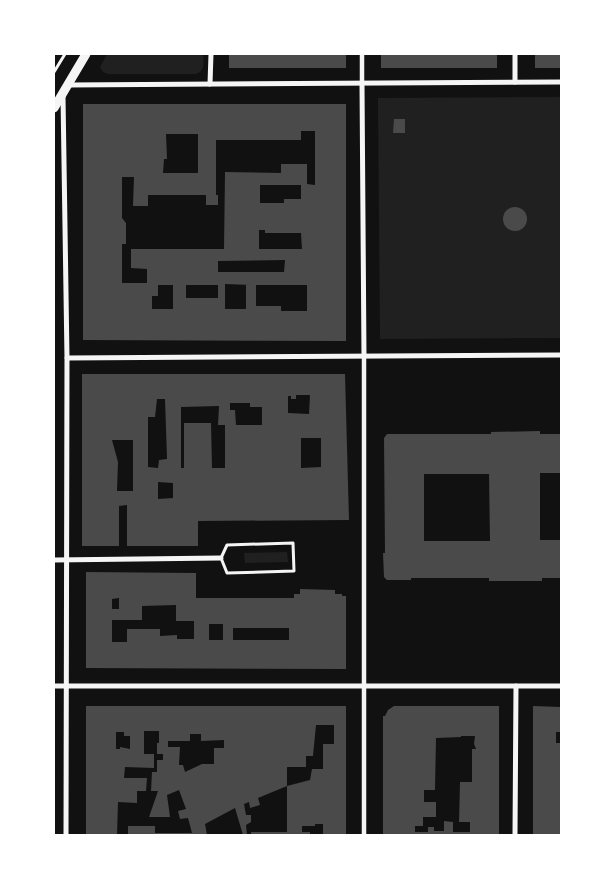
<svg xmlns="http://www.w3.org/2000/svg" width="615" height="889" font-family="Poppins,sans-serif">
	<rect width="100%" height="100%" fill="#111"/>
	<g fill="#202020">
		<path d="M 107,54 L 203,54 C 204,63 205,71 196,74 L 108,74 L 103,72 L 100,67 Z"/>
		<polygon points="561,97 561,338 380,339 378,98"/>
		<polygon points="287,552 288,562 245,563 244,553"/>
	</g>
	<g fill="#4a4a4a" fill-rule="evenodd">
		<rect x="229" y="54" width="117" height="14"/>
		<rect x="381" y="54" width="116" height="14"/>
		<rect x="535" y="54" width="26" height="14"/>
		<path d="M 83,104 L 346,104 L 346,341 L 83,340 ZM 301,131 L 315,131 L 315,185 L 307,184 L 307,164 L 281,164 L 281,173 L 225,172 L 224,249 L 131,249 L 131,268 L 147,269 L 147,283 L 122,283 L 122,244 L 126,244 L 126,223 L 122,218 L 122,177 L 134,177 L 133,206 L 148,206 L 148,195 L 206,195 L 206,205 L 218,205 L 218,195 L 216,195 L 216,140 L 301,140 ZM 166,134 L 198,134 L 198,173 L 163,173 L 164,159 L 167,159 ZM 260,185 L 301,185 L 301,199 L 284,199 L 284,203 L 260,203 ZM 259,230 L 265,230 L 265,233 L 301,233 L 302,249 L 259,249 ZM 285,260 L 284,272 L 218,272 L 218,261 ZM 225,284 L 251,285 L 246,285 L 246,309 L 225,309 ZM 158,285 L 173,285 L 173,309 L 152,309 L 152,296 L 158,296 ZM 186,285 L 218,285 L 218,298 L 186,298 ZM 256,285 L 307,285 L 307,311 L 281,311 L 281,306 L 256,306 Z"/>
		<polygon points="394,119 405,119 405,133 393,133"/>
		<circle cx="515" cy="219" r="12"/>
		<path d="M 82,374 L 345,374 L 349,520 L 198,521 L 198,546 L 127,546 L 127,505 L 119,506 L 119,546 L 82,546 ZM 296,395 L 310,395 L 309,414 L 288,413 L 288,396 L 291,396 L 291,399 L 296,399 ZM 157,399 L 165,399 L 167,459 L 159,460 L 158,468 L 148,467 L 148,417 L 155,417 ZM 230,403 L 250,403 L 250,407 L 262,407 L 262,425 L 236,425 L 235,410 L 230,410 ZM 219,406 L 218,425 L 225,425 L 225,468 L 212,468 L 211,423 L 184,423 L 184,468 L 181,468 L 181,407 ZM 301,438 L 321,438 L 321,467 L 301,468 ZM 112,440 L 133,440 L 133,491 L 117,491 L 118,462 ZM 158,482 L 173,483 L 173,498 L 158,499 Z"/>
		<path d="M 540,431 L 540,434 L 561,434 L 561,473 L 540,473 L 540,540 L 561,540 L 561,578 L 542,578 L 542,581 L 489,581 L 489,578 L 411,578 L 411,580 L 387,580 L 384,577 L 383,553 L 385,553 L 384,438 L 387,434 L 491,434 L 491,432 ZM 424,474 L 489,474 L 490,541 L 424,541 Z"/>
		<path d="M 86,572 L 196,573 L 196,598 L 294,598 L 294,594 L 300,594 L 300,589 L 335,590 L 335,594 L 342,594 L 342,596 L 346,596 L 346,669 L 86,668 ZM 119,598 L 119,609 L 112,609 L 112,599 ZM 176,605 L 176,621 L 194,621 L 194,639 L 177,639 L 177,635 L 160,636 L 160,629 L 127,629 L 127,642 L 112,642 L 112,620 L 142,620 L 142,606 ZM 209,624 L 223,624 L 223,640 L 209,640 ZM 233,628 L 289,628 L 289,640 L 233,640 Z"/>
		<path d="M 86,706 L 346,706 L 346,835 L 323,835 L 323,824 L 315,824 L 315,826 L 302,826 L 302,832 L 310,832 L 310,835 L 251,835 L 251,832 L 287,832 L 287,786 L 310,780 L 312,769 L 323,769 L 323,744 L 334,744 L 334,725 L 316,725 L 313,756 L 306,756 L 306,767 L 287,767 L 287,786 L 258,798 L 260,805 L 250,808 L 249,802 L 244,804 L 246,815 L 251,815 L 251,822 L 246,825 L 247,835 L 243,835 L 235,808 L 205,824 L 207,835 L 128,835 L 128,826 L 155,826 L 155,833 L 192,833 L 188,818 L 180,819 L 178,811 L 186,809 L 179,790 L 167,795 L 170,817 L 149,817 L 158,791 L 151,791 L 152,772 L 157,772 L 157,760 L 163,760 L 163,754 L 157,754 L 157,743 L 159,743 L 159,731 L 144,731 L 144,754 L 154,754 L 154,768 L 125,767 L 124,778 L 147,778 L 146,791 L 137,791 L 137,803 L 118,802 L 117,835 L 86,835 ZM 116,732 L 124,732 L 124,736 L 130,736 L 130,749 L 120,747 L 120,749 L 116,749 ZM 190,734 L 201,734 L 201,741 L 224,740 L 224,748 L 214,748 L 214,764 L 202,764 L 185,772 L 183,765 L 179,765 L 180,747 L 168,747 L 168,741 L 190,741 Z"/>
		<path d="M 394,706 L 499,706 L 499,835 L 383,835 L 383,716 L 385,716 L 388,710 ZM 461,736 L 475,736 L 474,744 L 476,749 L 472,749 L 472,782 L 460,782 L 459,822 L 470,822 L 470,832 L 453,832 L 453,822 L 444,821 L 444,831 L 434,831 L 434,827 L 428,827 L 428,832 L 415,832 L 415,826 L 423,826 L 423,817 L 436,817 L 436,802 L 424,802 L 424,790 L 435,790 L 436,738 L 461,737 Z"/>
		<polygon points="533,706 561,707 561,732 556,732 556,743 560,743 560,767 561,767 561,835 533,835"/>
	</g>
	<g fill="none" stroke-linecap="round" stroke-linejoin="round">
		<g stroke="#f5f5f5" stroke-width="3">
			<polyline points="54,72 65,54"/>
			<polygon points="293,543 294,571 227,573 221,558 227,545"/>
		</g>
		<g stroke="#f5f5f5" stroke-width="4.5">
			<polyline points="362,54 362,84"/>
			<polyline points="364,835 364,357"/>
		</g>
		<g stroke="#f5f5f5" stroke-width="5">
			<polyline points="515,54 515,82"/>
			<polyline points="210,84 211,54"/>
			<polyline points="362,84 364,357"/>
			<polyline points="68,85 561,82"/>
			<polyline points="63,96 67,358 66,835"/>
			<polyline points="67,358 561,355"/>
			<polyline points="54,560 221,558"/>
			<polyline points="54,686 561,686"/>
			<polyline points="515,835 516,686"/>
		</g>
		<polyline stroke="#f5f5f5" stroke-width="9" points="54,108 86,54"/>
	</g>
	<rect width="615" height="889" fill="none" stroke="#ffffff" stroke-width="110"/>
</svg>
